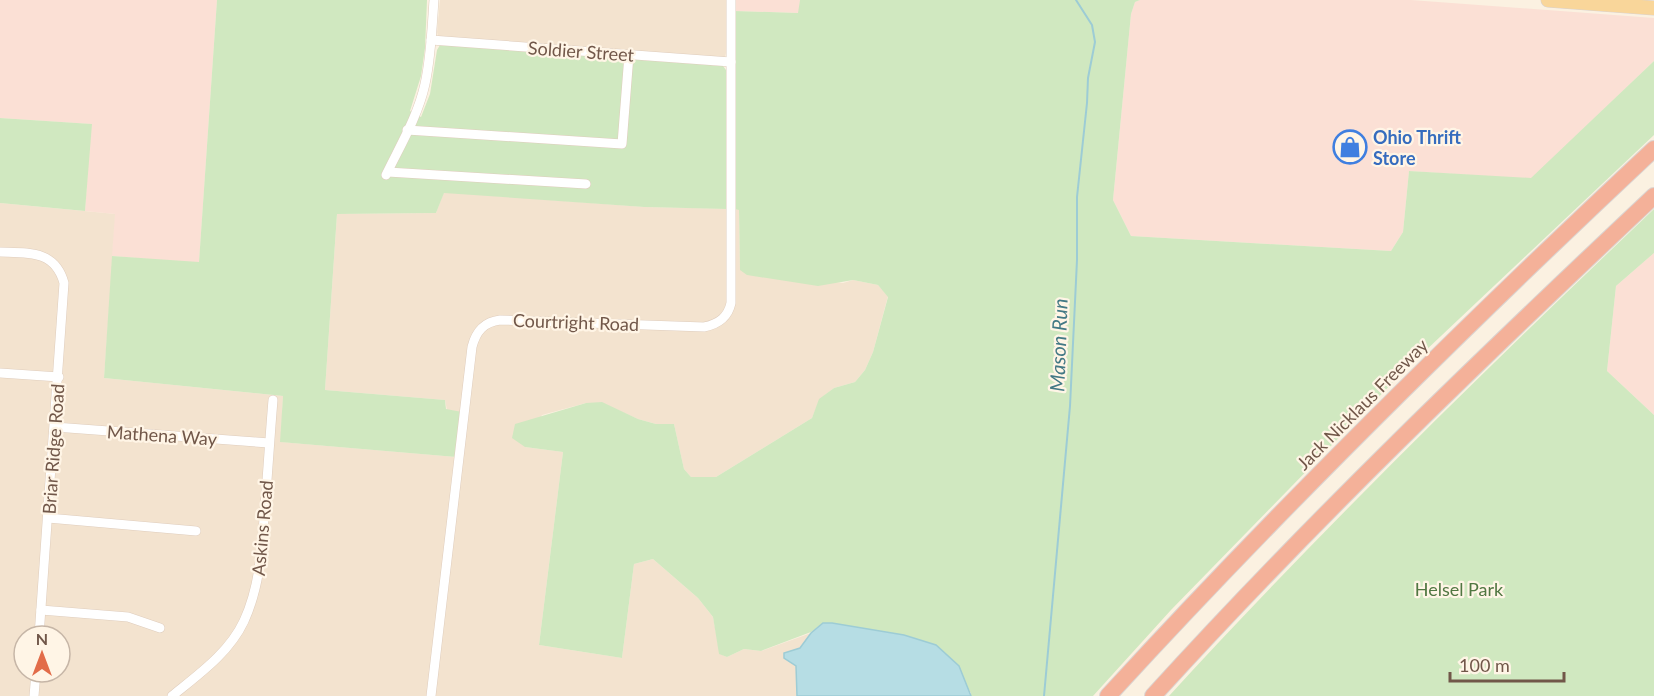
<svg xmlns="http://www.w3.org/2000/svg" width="1654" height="696" font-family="Lato,sans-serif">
	<rect width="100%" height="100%" fill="#fbf1e1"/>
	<g fill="#f3e3cf" fill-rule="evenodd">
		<polygon points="440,0 727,0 726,53 723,66 440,45 437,32"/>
		<path d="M 444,192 L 644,207 L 739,209 L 740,269 L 843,283 L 853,280 L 878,285 L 888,296 L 873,352 L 865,370 L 855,382 L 834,388 L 820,399 L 812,418 L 716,477 L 691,477 L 684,469 L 674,424 L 656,424 L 638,419 L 602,403 L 586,403 L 542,415 L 525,447 L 563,452 L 539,645 L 622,658 L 634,564 L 653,559 L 698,598 L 713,617 L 720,654 L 727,657 L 744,649 L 761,651 L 811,633 L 800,648 L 784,658 L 796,666 L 797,696 L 0,696 L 0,203 L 116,214 L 104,378 L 283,396 L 281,442 L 456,457 L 445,400 L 325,390 L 337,214 L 436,213 ZM 24,636 L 60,636 L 60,672 L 24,672 Z"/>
	</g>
	<g fill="#fbe0d5">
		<polygon points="0,0 217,0 199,263 112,256 115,214 85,211 91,124 0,118"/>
		<polygon points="727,0 800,0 799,13 735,11"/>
		<polygon points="1140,0 1411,0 1654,18 1654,61 1531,179 1409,171 1403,232 1391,251 1131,236 1113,200 1131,14 1135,2"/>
		<polygon points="1654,253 1654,415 1607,371 1616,286"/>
	</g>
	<g fill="#d0e8c0">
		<polygon points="217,0 427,0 425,48 421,76 410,111 421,117 430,94 437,50 440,45 723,66 726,70 727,209 644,207 444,193 436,213 337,214 325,390 445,400 446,409 462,412 456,457 280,442 283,396 104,378 112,256 199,262"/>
		<polygon points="800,0 1140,0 1135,2 1131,14 1113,200 1131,236 1391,251 1403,232 1409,171 1531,178 1654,61 1654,135 1405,370 1171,610 1093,696 971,696 971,693 936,645 904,635 832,623 823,623 811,632 761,651 744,649 727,657 719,654 713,617 698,598 653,559 634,564 622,658 539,645 563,452 525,447 512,438 515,424 586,403 602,402 638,419 656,424 674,424 684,469 691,477 716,477 812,418 819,399 834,388 855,382 865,370 873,352 888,297 878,285 853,280 818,286 747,275 740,270 739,210 735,209 735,11 798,13"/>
		<polygon points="0,118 92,124 85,211 0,203"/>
		<path d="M 1654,209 L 1654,253 L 1616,286 L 1607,371 L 1654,415 L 1654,696 L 1169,696 C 1324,527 1488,367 1654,209 Z"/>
	</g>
	<polygon fill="#b6dde4" stroke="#9dccd5" stroke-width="1.5" points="823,623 832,623 904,635 936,645 959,666 971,696 797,696 796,666 784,658 784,653 800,648 811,633"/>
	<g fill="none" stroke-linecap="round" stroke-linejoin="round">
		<polyline stroke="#9dccd5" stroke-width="2" points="1044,696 1070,406 1077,260 1077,197 1087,103 1088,78 1095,42 1092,25 1076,0"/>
		<g stroke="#dfcdbd" stroke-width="10">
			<g id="street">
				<polyline points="431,40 731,62"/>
				<polyline points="407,130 622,144 629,55"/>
				<polyline points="388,172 586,184"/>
				<path d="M 386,175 C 400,146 418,116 425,84 C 431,57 432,28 434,0"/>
				<path d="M 0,252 C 28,253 55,250 64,283 L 39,636"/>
				<polyline points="0,373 59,377"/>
				<polyline points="55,427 269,443"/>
				<polyline points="48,518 196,531"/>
				<polyline points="41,610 128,617 160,628"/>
				<polyline points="34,696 36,672"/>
				<path d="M 172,696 C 199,674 229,653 244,621 C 261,584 262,544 265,505 C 268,470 270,435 273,400"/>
				<path d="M 431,696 L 472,347 C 476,331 484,322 500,320 L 704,327 C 719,324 728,317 731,303 L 731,0"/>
			</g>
		</g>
		<g stroke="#dad3d0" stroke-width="15">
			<polyline id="primary" points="1548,0 1654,8"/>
		</g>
		<g stroke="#dad3d0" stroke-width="18">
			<g id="highway">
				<path d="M 1108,696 C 1282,506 1466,325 1654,149"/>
				<path d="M 1153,696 C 1312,521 1482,358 1654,196"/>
			</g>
		</g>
		<use href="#street" stroke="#fff" stroke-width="9"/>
		<use href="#primary" stroke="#f9d69a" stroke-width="14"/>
		<use href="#highway" stroke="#f4b199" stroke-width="16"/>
	</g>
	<defs>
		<g id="shop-ring" transform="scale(1.725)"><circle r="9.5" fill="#fff5e6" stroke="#3f7fe0" stroke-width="1.5"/><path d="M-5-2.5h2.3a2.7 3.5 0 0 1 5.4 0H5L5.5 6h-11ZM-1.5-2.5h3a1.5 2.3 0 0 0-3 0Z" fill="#3f7fe0"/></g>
	</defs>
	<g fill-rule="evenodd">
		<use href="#shop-ring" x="1350" y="147"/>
	</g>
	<g text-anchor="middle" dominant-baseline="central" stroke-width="4.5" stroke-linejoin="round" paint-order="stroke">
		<g font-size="18" fill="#715749" stroke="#fff5e6">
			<text transform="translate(581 51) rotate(4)">Soldier Street</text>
			<text transform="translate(576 322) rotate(2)">Courtright Road</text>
			<text transform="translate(1362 404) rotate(-45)">Jack Nicklaus Freeway</text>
			<text transform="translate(162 435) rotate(4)">Mathena Way</text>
			<text transform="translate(53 449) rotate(-86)">Briar Ridge Road</text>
			<text transform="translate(262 528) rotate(-85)">Askins Road</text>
		</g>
		<g font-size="18" font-weight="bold" fill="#366cbe" stroke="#fff5e6" text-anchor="start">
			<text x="1373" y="137">Ohio Thrift<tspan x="1373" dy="21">Store</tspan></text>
		</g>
		<g font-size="18" fill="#517742" stroke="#fff5e6">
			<text x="1459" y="589">Helsel Park</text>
		</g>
		<g font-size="20" font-style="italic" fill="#437985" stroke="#fff5e6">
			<text transform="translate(1058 345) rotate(-88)">Mason Run</text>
		</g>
	</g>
	<g transform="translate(42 654)"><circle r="28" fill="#fff5e6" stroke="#c6b6a7" stroke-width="1.5"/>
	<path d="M0-4.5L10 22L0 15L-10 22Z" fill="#e26c49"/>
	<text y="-9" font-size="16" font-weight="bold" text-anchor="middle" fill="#715749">N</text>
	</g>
	<path d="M1450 672v9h114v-9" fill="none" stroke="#715749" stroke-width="3"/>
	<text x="1459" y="672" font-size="18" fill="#715749" stroke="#fff5e6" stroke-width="4.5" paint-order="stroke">100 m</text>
</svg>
